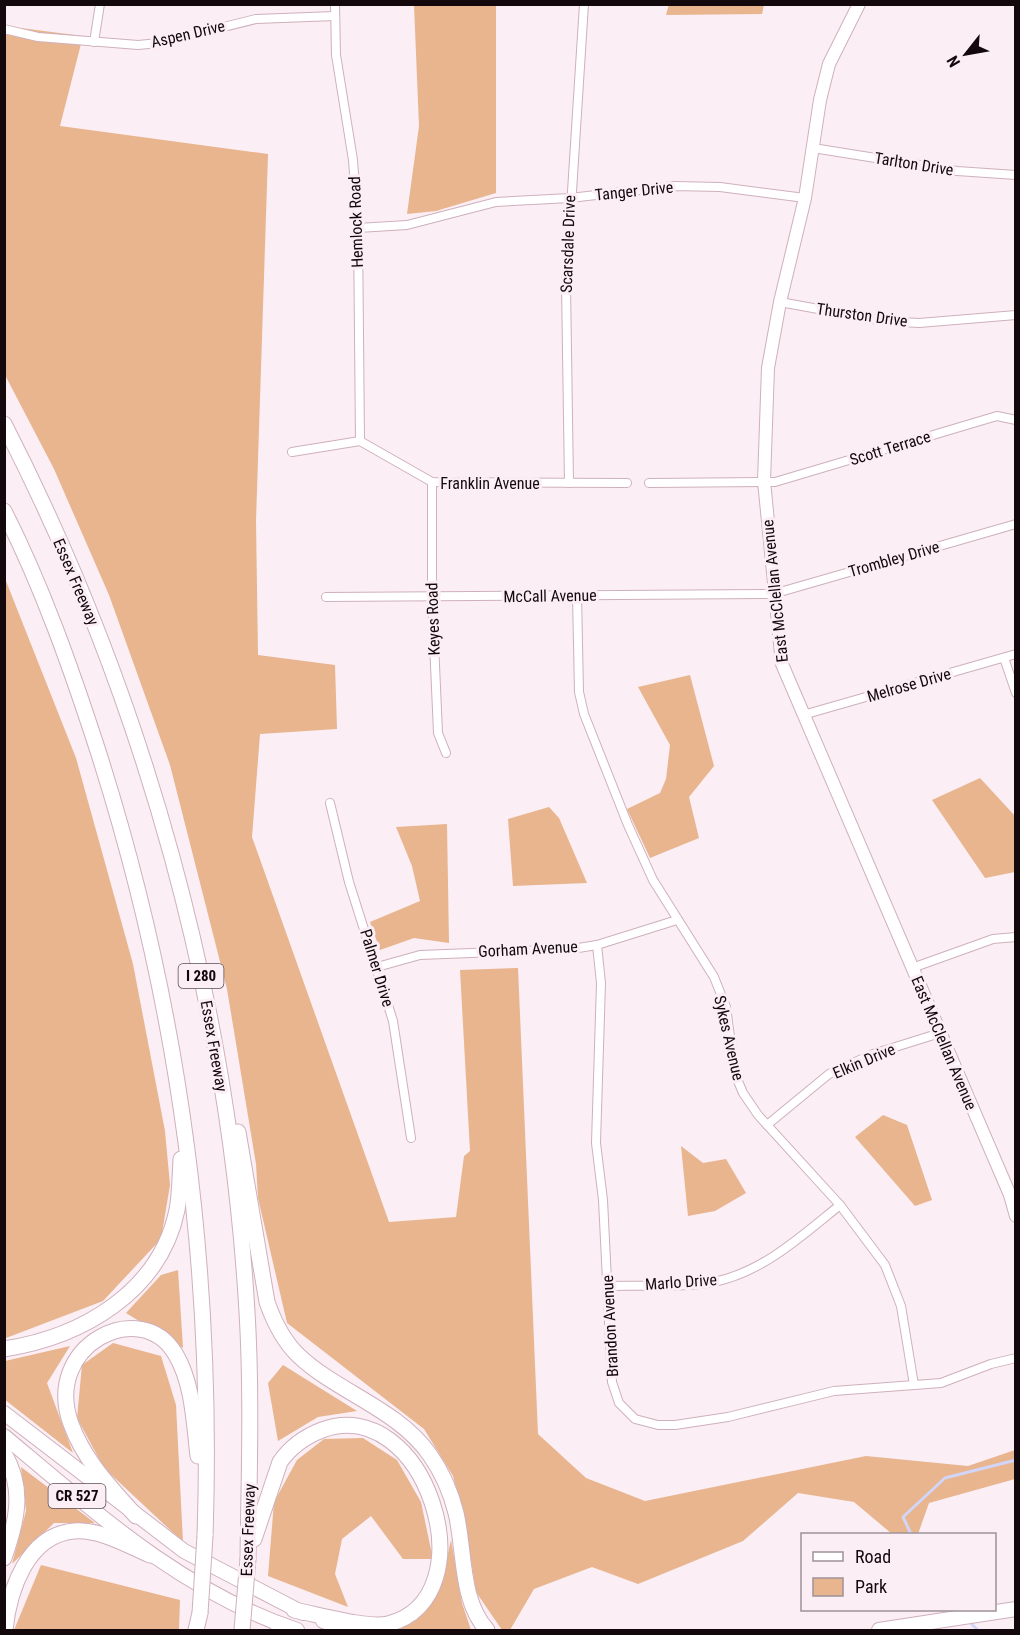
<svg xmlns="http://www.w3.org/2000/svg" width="1020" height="1635" font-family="'Roboto Condensed',sans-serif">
	<rect width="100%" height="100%" fill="#fbeef4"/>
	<g fill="#e8b58f">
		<polygon points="669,4 764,4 764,5 762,14 666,15"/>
		<polygon points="414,5 496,5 496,193 436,211 407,214 419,126"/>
		<polygon points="5,26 83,36 60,126 268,154 256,521 258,655 335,665 337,729 260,734 252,837 389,1222 456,1217 464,1156 470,1151 460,970 518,968 538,1434 586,1478 645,1501 866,1456 968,1466 1015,1450 1015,1479 929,1503 918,1534 892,1534 854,1502 798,1493 743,1541 638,1584 592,1567 534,1589 510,1630 502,1630 476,1592 465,1522 453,1476 424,1429 287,1323 258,1198 256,1164 227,989 170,765 109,595 54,469 5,375"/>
		<polygon points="4,576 76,758 133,964 165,1131 170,1185 161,1239 103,1301 6,1338"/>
		<polygon points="690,675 714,766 689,797 699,838 650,858 627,809 660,793 666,779 670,745 638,687"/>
		<polygon points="980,778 1015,816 1015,872 985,878 932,800"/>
		<polygon points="549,807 559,818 587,883 513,886 508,819"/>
		<polygon points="447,824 449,943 414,938 380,950 370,922 420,901 412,866 396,827"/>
		<polygon points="883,1115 907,1125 932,1200 915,1206 855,1137"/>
		<polygon points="681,1146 703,1163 726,1159 746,1193 715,1211 688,1216"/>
		<polygon points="178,1270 183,1348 126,1313 161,1275"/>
		<polygon points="113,1343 161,1356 176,1405 183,1542 104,1468 77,1418 82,1365"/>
		<polygon points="70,1346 47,1383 73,1453 4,1399 5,1361"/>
		<polygon points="283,1365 357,1411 318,1417 278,1441 268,1383"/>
		<polygon points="363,1438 397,1460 421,1502 433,1559 403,1559 371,1516 342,1539 335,1574 348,1607 268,1576 274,1502 297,1460 324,1439"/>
		<polygon points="21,1467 95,1523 54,1523 12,1564 26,1511"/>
		<path d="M 451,1540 L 462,1603 L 471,1630 L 397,1630 C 441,1604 440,1587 451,1540 Z"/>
		<polygon points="41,1565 180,1600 179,1630 14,1630"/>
	</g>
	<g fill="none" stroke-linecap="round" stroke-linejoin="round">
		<g stroke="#d2d5f8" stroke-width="3">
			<polyline points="911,1534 903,1517 945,1478 1016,1460"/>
			<polyline points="967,1620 978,1630"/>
		</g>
		<g stroke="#cfb0bd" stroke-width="10">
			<g id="street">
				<polyline points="335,4 336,55 353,160 358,228 360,441"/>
				<polyline points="4,29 38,37 138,45 159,43 256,19 335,16"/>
				<polyline points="94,42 100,4"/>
				<polyline points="813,148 957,171 1016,175"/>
				<polyline points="358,228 407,225 496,202 570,198 674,186 720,187 805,198"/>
				<polyline points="780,302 884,321 919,323 1016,315"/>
				<polyline points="292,452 360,441 432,482 627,483"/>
				<polyline points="432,482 432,597 438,733 446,753"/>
				<polyline points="569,483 566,285 584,4"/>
				<polyline points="649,483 775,482 997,416 1016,420"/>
				<polyline points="577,595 579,692 584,714 628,825 653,880 714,977 726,1007 735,1074 743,1093 758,1115 840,1205 885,1265 901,1306 914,1385"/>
				<polyline points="326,597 773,594 1016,524"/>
				<polyline points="1004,658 1016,693"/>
				<polyline points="803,715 1016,654"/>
				<polyline points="330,803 349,882 393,1021 411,1138"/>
				<polyline points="597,945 601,983 596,1143 603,1200 612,1382 619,1403 635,1419 658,1425 675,1425 728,1417 834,1391 941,1383 991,1364 1016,1358"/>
				<polyline points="377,967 420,955 572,949 597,945 677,920"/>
				<polyline points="912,968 993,939 1016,937"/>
				<polyline points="767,1125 829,1074 873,1054 940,1033"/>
				<path d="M 607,1286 C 642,1285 680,1288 714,1282 C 763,1272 803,1235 840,1205"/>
			</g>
		</g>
		<g stroke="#cfb0bd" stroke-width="14">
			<polyline id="secondary" points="859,4 829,64 820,100 805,198 780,302 768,368 764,481 782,664 1010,1195 1016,1216"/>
		</g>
		<g stroke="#cfb0bd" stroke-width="16">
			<g id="primary">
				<polyline points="4,1413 184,1551 303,1613"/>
				<path d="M 4,1436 C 95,1512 183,1592 297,1630"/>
				<polyline points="323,1621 347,1630"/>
				<polyline points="879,1630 1016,1609"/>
			</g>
		</g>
		<g stroke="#cfb0bd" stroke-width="17">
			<g id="highway">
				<path d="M 4,424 C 145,699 229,1004 247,1312 C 252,1394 249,1477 248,1559"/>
				<path d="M 4,511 C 42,586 71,668 97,748 C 179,1003 214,1269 205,1536"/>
				<path d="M 238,1132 L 267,1302 C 274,1322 283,1341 299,1356 C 337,1392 398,1409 430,1455 C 442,1472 451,1493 456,1513 C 465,1551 460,1600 487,1630"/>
				<path d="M 4,1349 C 82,1337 160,1292 177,1210 C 180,1194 180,1176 181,1159"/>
				<path d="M 4,1453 C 25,1489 17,1521 4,1558"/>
				<path d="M 136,1516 C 111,1488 84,1460 71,1424 C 42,1345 142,1295 176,1355 C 193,1384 194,1423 198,1456"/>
				<path d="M 254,1539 L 280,1462 C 291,1446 304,1437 322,1430 C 425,1392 491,1598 388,1624 C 369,1629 316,1614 294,1610"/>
				<polyline points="277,1624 288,1630"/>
				<path d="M 5,1630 C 9,1591 27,1535 74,1531 C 100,1529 127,1545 150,1555"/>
				<polyline points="196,1630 200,1613"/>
			</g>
		</g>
		<use href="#street" stroke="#fff" stroke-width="8"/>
		<use href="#secondary" stroke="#fff" stroke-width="12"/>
		<use href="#primary" stroke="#fff" stroke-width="14"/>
		<use href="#highway" stroke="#fff" stroke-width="15"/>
		<g stroke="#cfb0bd" stroke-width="17" stroke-linecap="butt">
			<g id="highway-bridge">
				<polyline points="200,1613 205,1536"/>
				<polyline points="242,1630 248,1559"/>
			</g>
		</g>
		<use href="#highway-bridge" stroke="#fff" stroke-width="15"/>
	</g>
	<g text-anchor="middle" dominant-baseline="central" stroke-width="6" stroke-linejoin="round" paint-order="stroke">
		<g fill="#fbeef4" stroke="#594e52" stroke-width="1.5">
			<rect x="178.5" y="964" width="45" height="24" rx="4.5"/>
			<rect x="48.5" y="1484" width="57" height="24" rx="4.5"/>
		</g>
		<g font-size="15" font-weight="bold" fill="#13090d">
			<text x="201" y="976">I 280</text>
			<text x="77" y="1496">CR 527</text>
		</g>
		<g font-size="16" fill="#13090d" stroke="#fbeef4">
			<text transform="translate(188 34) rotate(-13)">Aspen Drive</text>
			<text transform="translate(914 164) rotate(9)">Tarlton Drive</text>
			<text transform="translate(634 191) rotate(-6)">Tanger Drive</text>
			<text transform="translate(356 222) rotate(-92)">Hemlock Road</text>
			<text transform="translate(568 244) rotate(-88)">Scarsdale Drive</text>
			<text transform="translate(862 315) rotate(8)">Thurston Drive</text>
			<text transform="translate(890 448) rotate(-17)">Scott Terrace</text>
			<text x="490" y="483">Franklin Avenue</text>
			<text transform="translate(894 559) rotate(-16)">Trombley Drive</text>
			<text transform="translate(76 582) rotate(67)">Essex Freeway</text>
			<text transform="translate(775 591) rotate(-96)">East McClellan Avenue</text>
			<text transform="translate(550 596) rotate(-1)">McCall Avenue</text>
			<text transform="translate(433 619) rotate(-92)">Keyes Road</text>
			<text transform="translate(909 685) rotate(-16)">Melrose Drive</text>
			<text transform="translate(528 949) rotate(-3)">Gorham Avenue</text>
			<text transform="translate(377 968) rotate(73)">Palmer Drive</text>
			<text transform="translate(729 1038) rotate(77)">Sykes Avenue</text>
			<text transform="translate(944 1043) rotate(67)">East McClellan Avenue</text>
			<text transform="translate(214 1046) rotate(80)">Essex Freeway</text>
			<text transform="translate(864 1061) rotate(-23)">Elkin Drive</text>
			<text transform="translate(681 1282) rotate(-4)">Marlo Drive</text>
			<text transform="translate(610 1326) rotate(-93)">Brandon Avenue</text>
			<text transform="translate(248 1530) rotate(-88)">Essex Freeway</text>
		</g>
	</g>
	<rect width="1020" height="1635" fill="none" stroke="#13090d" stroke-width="12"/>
	<rect x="801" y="1533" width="195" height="78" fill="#fbeef4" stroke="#9e9298" stroke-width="1.5"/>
	<rect x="813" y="1552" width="30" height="9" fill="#ffffff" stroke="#9e9298" stroke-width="1.5"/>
	<text x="855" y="1563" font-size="18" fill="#13090d">Road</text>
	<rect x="813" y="1578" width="30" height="18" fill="#e8b58f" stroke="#9e9298" stroke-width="1.5"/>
	<text x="855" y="1593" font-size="18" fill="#13090d">Park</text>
	<g transform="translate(966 54) rotate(239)" stroke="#fbeef4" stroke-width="4.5" paint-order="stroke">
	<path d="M0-4.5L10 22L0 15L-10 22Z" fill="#13090d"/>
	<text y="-9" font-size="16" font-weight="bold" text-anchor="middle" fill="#13090d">N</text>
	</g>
</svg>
